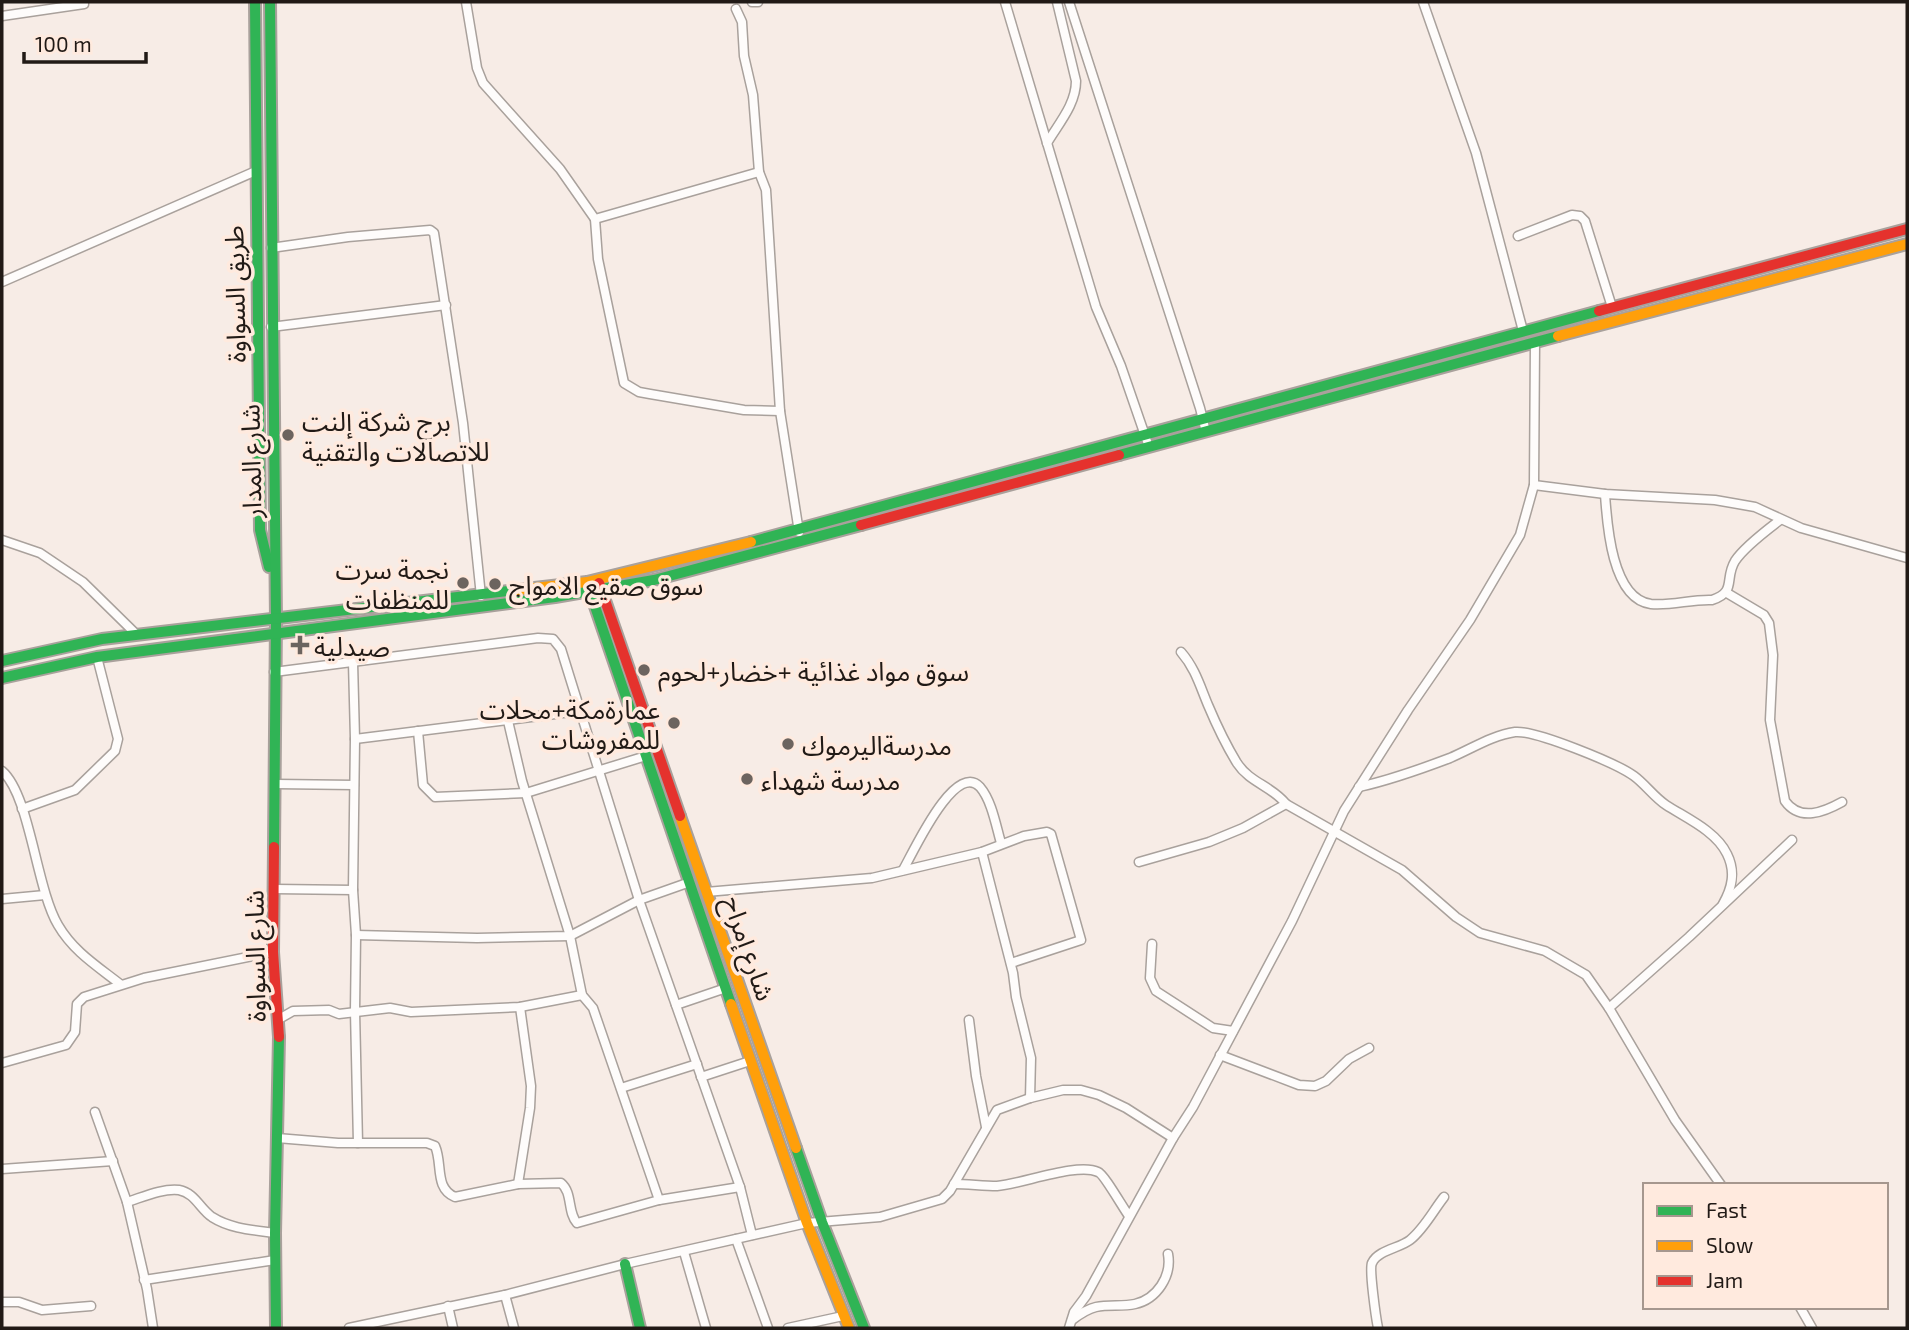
<svg xmlns="http://www.w3.org/2000/svg" width="1909" height="1330" font-family="'Exo 2','Noto Sans Arabic',sans-serif">
	<rect width="100%" height="100%" fill="#f7ece6"/>
	<g fill="none" stroke-linecap="round" stroke-linejoin="round">
		<g stroke="#a9a19c" stroke-width="11">
			<g id="street">
				<polyline points="466,2 477,68 483,83 560,169 595,219 759,172"/>
				<polyline points="752,2 758,2"/>
				<polyline points="1005,2 1096,307 1121,366 1149,447"/>
				<polyline points="1069,2 1200,408 1206,432"/>
				<polyline points="1423,2 1476,153 1523,331"/>
				<polyline points="736,9 742,22 744,56 753,95 759,172 766,190 780,411 799,532"/>
				<polyline points="2,16 84,4 84,2"/>
				<path d="M 1047,143 C 1059,123 1076,104 1076,81 L 1057,2"/>
				<polyline points="595,219 598,259 624,383 639,392 650,394 744,410 780,411"/>
				<polyline points="1518,236 1572,215 1580,216 1585,221 1612,307"/>
				<polyline points="271,248 348,237 430,230 434,233 463,423 481,596"/>
				<polyline points="2,282 256,171"/>
				<polyline points="271,327 446,305"/>
				<polyline points="1534,485 1605,494 1715,500 1755,507 1801,528 1907,558"/>
				<path d="M 1605,494 C 1607,525 1612,599 1651,604 C 1671,606 1692,599 1712,600 C 1737,592 1724,579 1735,561 C 1744,547 1767,530 1780,520"/>
				<polyline points="2,540 40,553 83,582 137,635"/>
				<path d="M 1727,593 L 1764,615 L 1769,623 L 1773,655 L 1770,720 L 1785,801 C 1800,822 1824,812 1842,802"/>
				<path d="M 1181,652 C 1195,668 1200,686 1208,705 C 1216,724 1226,745 1237,763 C 1250,783 1272,786 1286,804"/>
				<polyline points="353,662 355,739 353,890 356,935 355,1011 358,1143"/>
				<polyline points="274,672 538,638 553,639 561,649 639,900 740,1187 752,1235"/>
				<polyline points="508,721 522,781 570,936 582,995 593,1008 659,1200 740,1187"/>
				<polyline points="418,731 423,785 435,797 526,793 646,756"/>
				<polyline points="355,739 579,711"/>
				<path d="M 2,771 C 30,795 36,888 58,925 C 73,951 97,966 120,984"/>
				<polyline points="276,784 354,785"/>
				<path d="M 1359,787 C 1390,780 1421,769 1450,758 C 1471,749 1493,735 1515,732 C 1535,730 1616,763 1634,776 C 1645,784 1654,797 1666,805 C 1686,818 1716,831 1727,854 C 1736,872 1732,888 1723,904"/>
				<polyline points="22,809 75,790 115,751 118,739 97,657"/>
				<polyline points="982,852 1013,973 1016,997 1031,1058 1030,1098"/>
				<polyline points="1139,862 1209,842 1243,828 1286,804 1402,870 1456,917 1480,933 1545,951 1586,975 1609,1008 1675,1120 1721,1185"/>
				<path d="M 903,870 C 913,853 955,760 980,787 C 992,801 996,826 1001,843"/>
				<polyline points="275,889 353,890"/>
				<polyline points="706,892 872,878 982,852 1024,836 1047,832 1051,834 1081,940 1011,963"/>
				<polyline points="2,899 45,895"/>
				<polyline points="356,935 477,938 570,936 639,900 690,882"/>
				<polyline points="1152,944 1150,978 1156,991 1213,1028 1233,1031"/>
				<polyline points="676,1005 726,988"/>
				<polyline points="1609,1008 1689,937 1792,840"/>
				<polyline points="279,1019 293,1011 329,1010 339,1014 390,1008 411,1012 520,1007 582,995"/>
				<polyline points="969,1020 976,1076 986,1127"/>
				<polyline points="1220,1055 1299,1085 1315,1086 1326,1081 1349,1059 1369,1048"/>
				<polyline points="2,1063 66,1045 75,1032 77,1004 84,997 144,978 273,952"/>
				<polyline points="701,1077 750,1061"/>
				<polyline points="621,1088 697,1064"/>
				<polyline points="95,1112 127,1202 147,1289 153,1328"/>
				<path d="M 277,1138 L 338,1143 L 427,1143 L 435,1146 C 443,1164 434,1188 455,1197 L 518,1184 L 561,1183 C 573,1193 567,1212 577,1223 L 659,1200"/>
				<polyline points="2,1169 113,1161"/>
				<polyline points="518,1184 530,1108 531,1086 520,1007"/>
				<path d="M 954,1184 C 968,1184 983,1186 997,1186 C 1022,1184 1078,1162 1098,1172 C 1104,1174 1123,1208 1129,1216"/>
				<path d="M 127,1202 C 143,1197 163,1188 179,1190 C 195,1193 200,1209 212,1217 C 231,1229 253,1230 275,1233"/>
				<polyline points="736,1239 768,1328"/>
				<polyline points="684,1252 706,1328"/>
				<polyline points="144,1280 275,1260"/>
				<polyline points="505,1295 514,1328"/>
				<polyline points="2,1302 19,1302 42,1310 91,1306"/>
				<polyline points="448,1306 453,1328"/>
				<polyline points="1800,1307 1812,1328"/>
				<path d="M 1072,1320 C 1080,1314 1087,1309 1096,1307 C 1109,1304 1122,1307 1135,1304 C 1157,1299 1172,1276 1168,1254"/>
				<polyline points="349,1328 505,1295 625,1264 807,1223 880,1217 942,1199 950,1191 997,1110 1030,1098 1063,1090 1081,1090 1099,1095 1126,1108 1173,1138"/>
				<polyline points="788,1328 843,1316"/>
				<polyline points="1069,1328 1074,1312 1086,1296 1173,1138 1193,1107 1292,921 1344,811 1408,710 1470,620 1520,535 1534,485 1535,342"/>
				<path d="M 1378,1328 C 1376,1318 1369,1269 1372,1263 C 1378,1250 1400,1248 1410,1240 C 1424,1229 1433,1211 1444,1197"/>
			</g>
		</g>
		<g stroke="#a9a19c" stroke-width="14">
			<g id="fast">
				<polyline points="255,2 260,530 269,567"/>
				<polyline points="270,2 276,620 274,847"/>
				<polyline points="1119,455 1558,336"/>
				<polyline points="751,542 1599,311"/>
				<polyline points="588,586 731,1004"/>
				<polyline points="2,661 102,639 517,590"/>
				<polyline points="2,678 97,657 555,597 654,580 861,525"/>
				<polyline points="796,1148 822,1222 864,1328"/>
				<polyline points="625,1264 640,1328"/>
				<polyline points="276,1328 275,1233 279,1037"/>
			</g>
		</g>
		<g stroke="#a9a19c" stroke-width="14">
			<g id="slow">
				<polyline points="1558,336 1907,244"/>
				<polyline points="517,590 587,582 751,542"/>
				<polyline points="680,816 796,1148"/>
				<polyline points="731,1004 807,1223 849,1328"/>
			</g>
		</g>
		<g stroke="#a9a19c" stroke-width="14">
			<g id="jam">
				<polyline points="1599,311 1907,229"/>
				<polyline points="861,525 1119,455"/>
				<polyline points="599,583 680,816"/>
				<polyline points="274,847 273,952 279,1037"/>
			</g>
		</g>
		<use href="#street" stroke="#fefcfb" stroke-width="8"/>
		<use href="#fast" stroke="#30b455" stroke-width="10"/>
		<use href="#slow" stroke="#ff9f0a" stroke-width="10"/>
		<use href="#jam" stroke="#e5322d" stroke-width="10"/>
	</g>
	<g fill="#6c645f" stroke="#ffeade" stroke-width="2.5">
		<circle cx="288" cy="435" r="7"/>
		<circle cx="463" cy="583" r="7"/>
		<circle cx="495" cy="584" r="7"/>
		<path d="M296.5 634.5h7v7h7v7h-7v7h-7v-7h-7v-7h7z"/>
		<circle cx="644" cy="670" r="7"/>
		<circle cx="674" cy="723" r="7"/>
		<circle cx="788" cy="744" r="7"/>
		<circle cx="747" cy="779" r="7"/>
	</g>
	<g text-anchor="middle" dominant-baseline="central" stroke-width="7" stroke-linejoin="round" paint-order="stroke">
		<g font-size="26" fill="#211a16" stroke="#ffeade">
			<text transform="translate(234 294) rotate(-91)">طريق السواوة</text>
			<text transform="translate(250 461) rotate(-91)">شارع المدار</text>
			<text transform="translate(750 948) rotate(71)">شارع إمراح</text>
			<text transform="translate(254 956) rotate(-91)">شارع السواوة</text>
		</g>
		<g font-size="26" fill="#211a16" stroke="#ffeade" text-anchor="start">
			<text x="302" y="420">برج شركة إلنت<tspan x="302" dy="30">للاتصالات والتقنية</tspan></text>
			<text x="449" y="568" text-anchor="end">نجمة سرت<tspan x="449" dy="30">للمنظفات</tspan></text>
			<text x="509" y="584">سوق صقيع الامواج</text>
			<text x="314" y="645">صيدلية</text>
			<text x="658" y="670">سوق مواد غذائية +خضار+لحوم</text>
			<text x="660" y="708" text-anchor="end">عمارةمكة+محلات<tspan x="660" dy="30">للمفروشات</tspan></text>
			<text x="802" y="744">مدرسةاليرموك</text>
			<text x="761" y="779">مدرسة شهداء</text>
		</g>
	</g>
	<rect width="1909" height="1330" fill="none" stroke="#211a16" stroke-width="7"/>
	<rect x="1643" y="1183" width="245" height="126" fill="#ffeade" stroke="#a6978e" stroke-width="2"/>
	<rect x="1657" y="1206" width="35" height="10" fill="#30b455" stroke="#a6978e" stroke-width="2"/>
	<text x="1706" y="1218" font-size="21" fill="#211a16">Fast</text>
	<rect x="1657" y="1241" width="35" height="10" fill="#ff9f0a" stroke="#a6978e" stroke-width="2"/>
	<text x="1706" y="1253" font-size="21" fill="#211a16">Slow</text>
	<rect x="1657" y="1276" width="35" height="10" fill="#e5322d" stroke="#a6978e" stroke-width="2"/>
	<text x="1706" y="1288" font-size="21" fill="#211a16">Jam</text>
	<path d="M24 52v10h122v-10" fill="none" stroke="#211a16" stroke-width="3.5"/>
	<text x="35" y="52" font-size="21" fill="#211a16" stroke="#ffeade" stroke-width="5" paint-order="stroke">100 m</text>
</svg>
